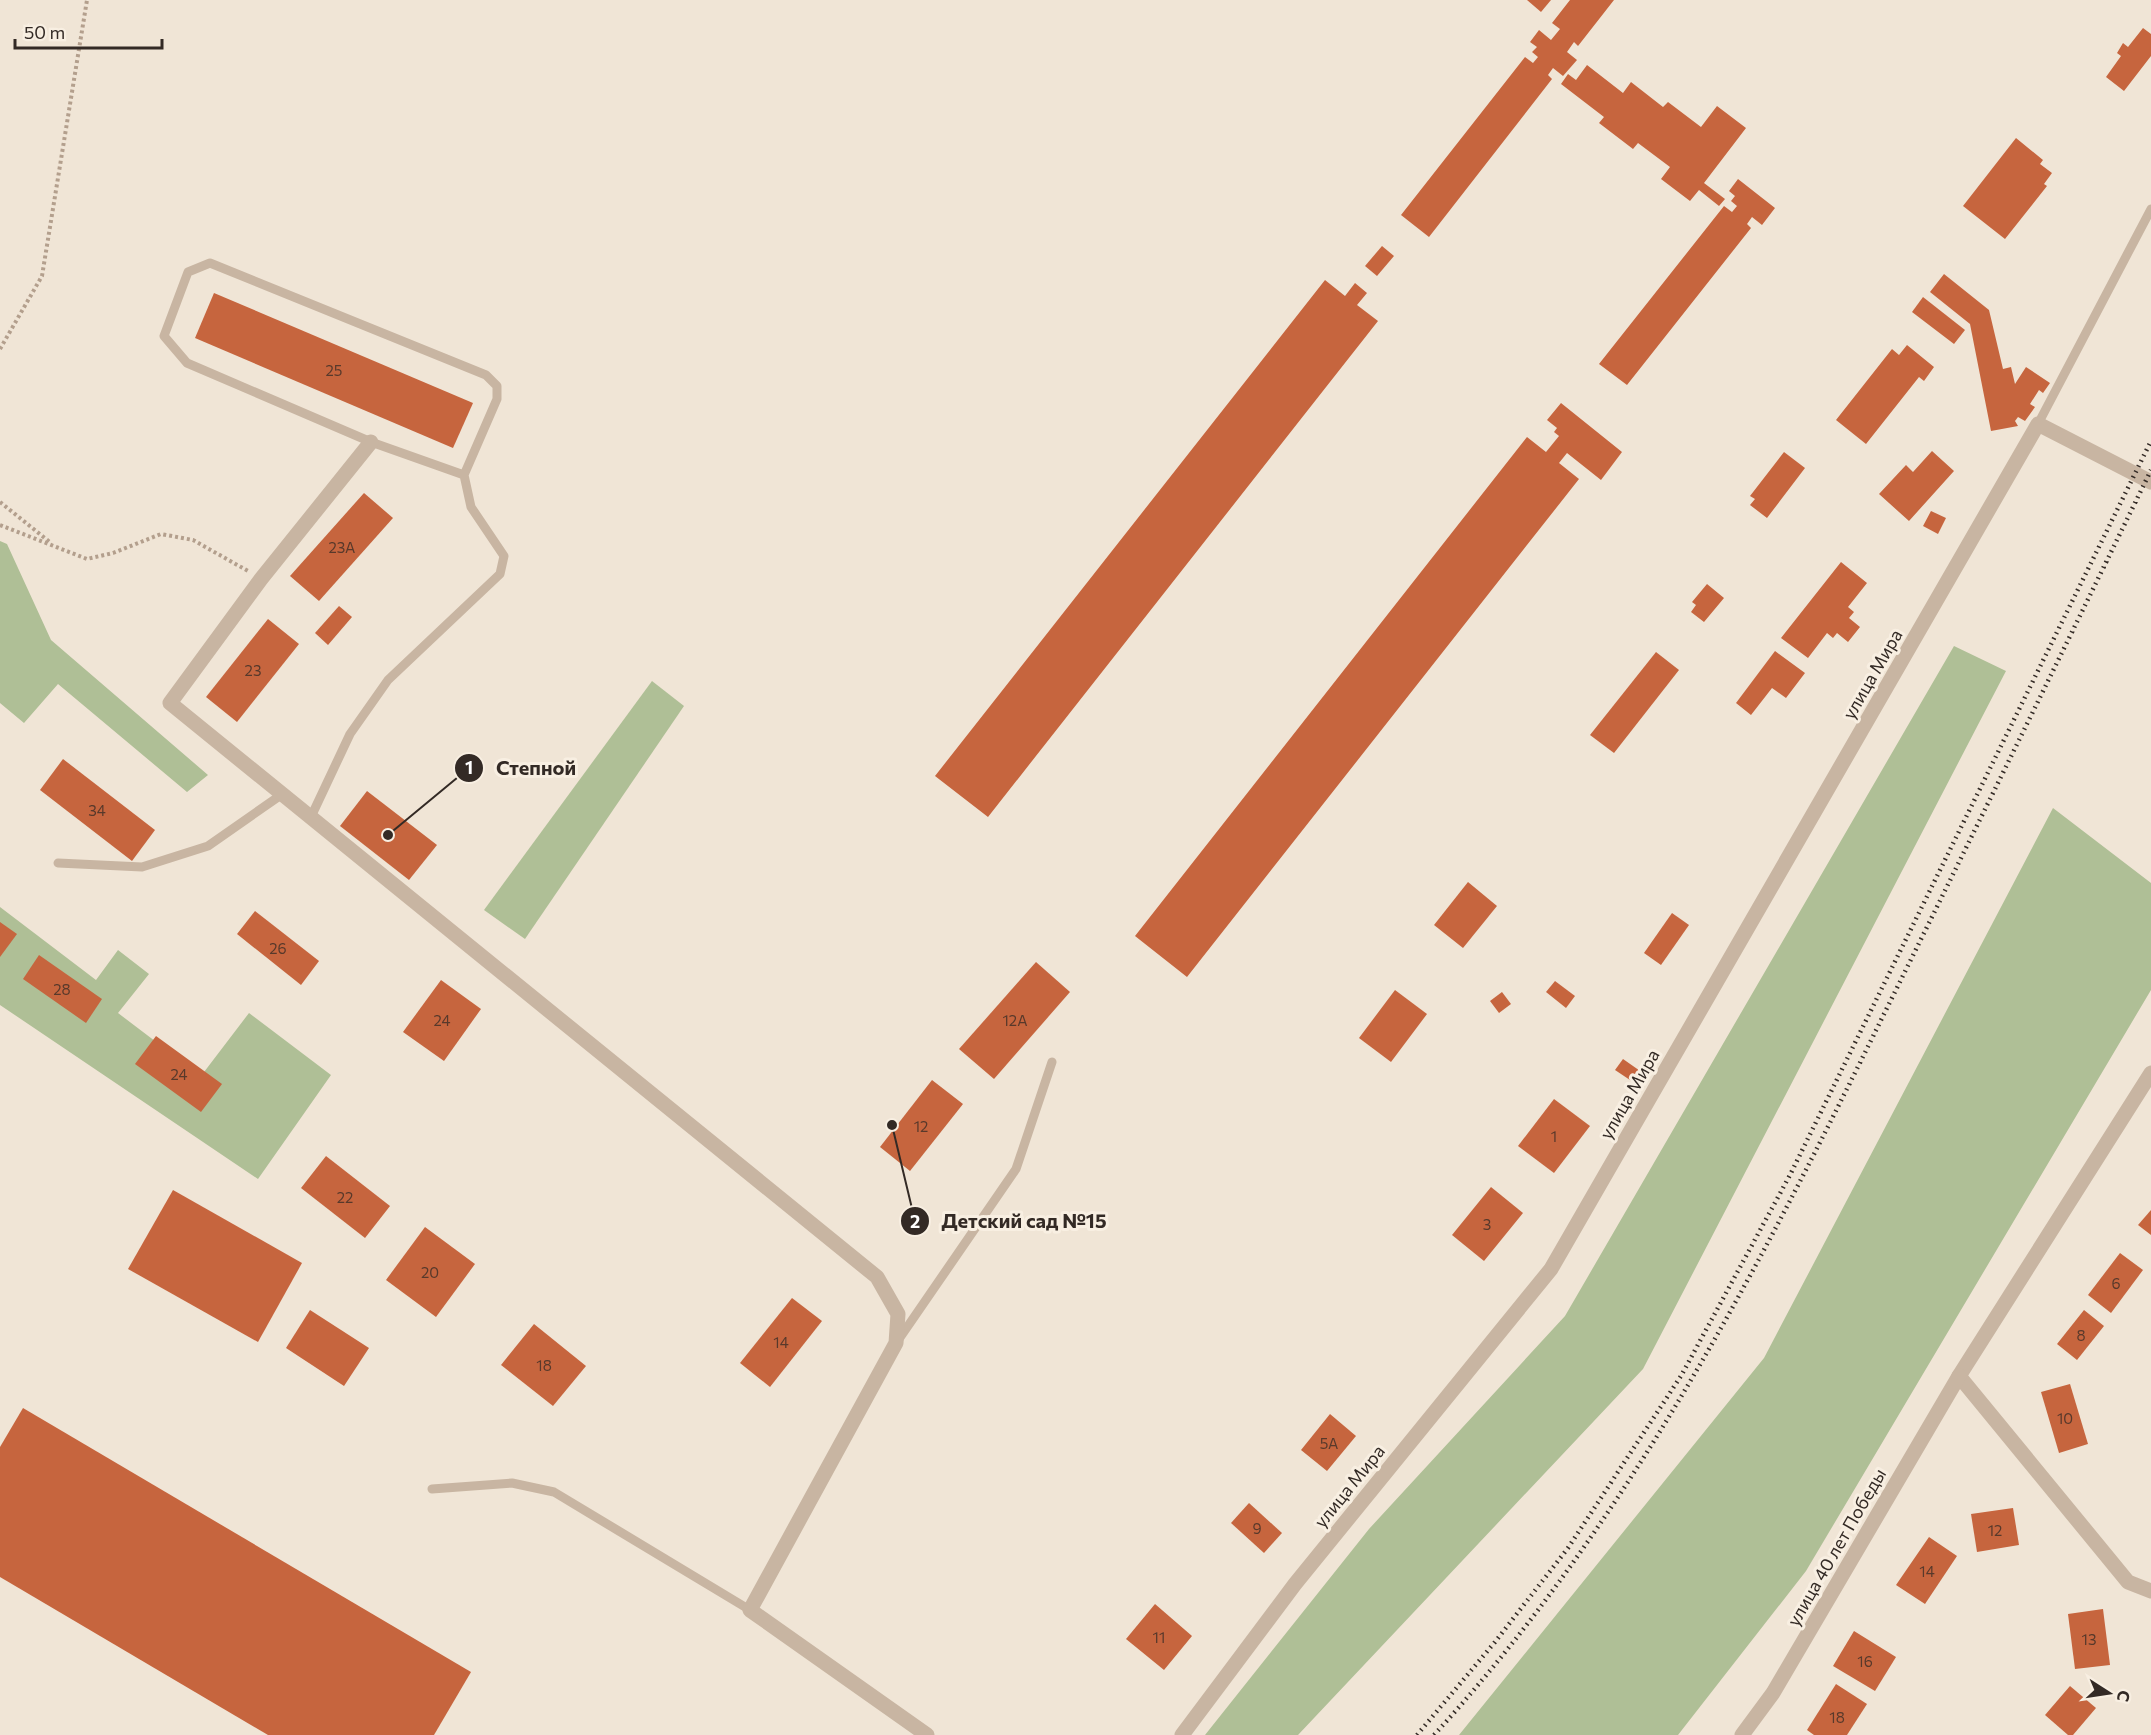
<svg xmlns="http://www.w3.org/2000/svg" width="2151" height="1735" font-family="Commissioner,sans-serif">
	<rect width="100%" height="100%" fill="#f0e5d6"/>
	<g fill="#afbf96">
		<polygon points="0,541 7,544 51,640 208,775 187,792 58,684 24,723 0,703"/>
		<polygon points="1954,646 2006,671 1643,1369 1298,1735 1205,1735 1369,1529 1565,1316"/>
		<polygon points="652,681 684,706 525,939 484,910"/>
		<polygon points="2053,808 2151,883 2151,990 1806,1571 1678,1735 1459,1735 1764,1358"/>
		<polygon points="0,907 96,980 118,950 149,974 118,1013 201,1076 249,1013 331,1075 258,1179 0,1005"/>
	</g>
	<g fill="#c6653e">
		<polygon points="1527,0 1551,0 1541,12"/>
		<polygon points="1570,0 1614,0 1578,46 1574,42 1567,52 1577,60 1563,76 1553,68 1548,75 1552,79 1429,237 1401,215 1525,57 1533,63 1538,57 1532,52 1537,47 1530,42 1539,30 1551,40 1560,29 1552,23"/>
		<polygon points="2143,28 2151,34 2151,56 2124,91 2106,77 2121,56 2117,53 2123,43 2128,47"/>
		<polygon points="1587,65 1623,93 1631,82 1663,107 1668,102 1701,127 1717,106 1746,128 1704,183 1725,199 1719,206 1699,190 1690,201 1661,179 1670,167 1638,143 1633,149 1599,123 1604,117 1561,84 1568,74 1576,80"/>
		<polygon points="2016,138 2043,160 2040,164 2052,173 2044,184 2047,186 2005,239 1963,206"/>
		<polygon points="1738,179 1775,208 1762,225 1752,217 1747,224 1751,228 1627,385 1599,364 1724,206 1732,212 1737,206 1731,201 1735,196 1729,191"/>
		<polygon points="1382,246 1394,256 1377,276 1365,266"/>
		<polygon points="1944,274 1989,310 2003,369 2011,367 2015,384 2026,367 2050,383 2043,393 2039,390 2030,404 2035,407 2025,421 2018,417 2015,421 2018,426 1991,431 1970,324 1930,292"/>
		<polygon points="1325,280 1345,296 1355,283 1367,293 1357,305 1378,321 988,817 935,776"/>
		<polygon points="214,293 473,403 453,448 195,338"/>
		<polygon points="1923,297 1965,330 1954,344 1912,312"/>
		<polygon points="1907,345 1934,367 1924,381 1919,377 1866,444 1836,420 1892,349 1899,355"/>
		<polygon points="1561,403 1622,452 1601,480 1567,453 1559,463 1579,479 1187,977 1135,936 1527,437 1546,452 1559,436 1554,432 1557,428 1547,420"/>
		<polygon points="1932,451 1954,471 1909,521 1879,494 1906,465 1913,472"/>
		<polygon points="1784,452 1805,468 1767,518 1750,505 1755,499 1750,496"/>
		<polygon points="364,493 393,518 319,601 290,576"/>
		<polygon points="1931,511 1946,518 1938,534 1923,526"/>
		<polygon points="1841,562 1867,583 1848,607 1854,612 1849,618 1860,627 1848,642 1837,633 1833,638 1827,633 1808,658 1781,638"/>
		<polygon points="1707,584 1724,598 1704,622 1691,612 1696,605 1692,602"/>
		<polygon points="339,606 352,617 328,645 315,633"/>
		<polygon points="268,619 299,644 237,722 206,697"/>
		<polygon points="1775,651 1805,673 1786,698 1772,688 1751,715 1736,703"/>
		<polygon points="1656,652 1679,670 1614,753 1590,735"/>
		<polygon points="63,759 155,830 132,861 40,790"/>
		<polygon points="367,791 437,845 409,880 340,826"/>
		<polygon points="1468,882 1497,906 1463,948 1434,925"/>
		<polygon points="255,911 319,961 301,985 237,934"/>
		<polygon points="1672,913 1689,925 1661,965 1644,953"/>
		<polygon points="0,922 17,934 0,957"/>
		<polygon points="39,955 102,999 86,1023 23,979"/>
		<polygon points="1036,962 1070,992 994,1079 959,1049"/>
		<polygon points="441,980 481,1009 444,1061 403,1032"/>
		<polygon points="1555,981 1575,996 1566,1008 1546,992"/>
		<polygon points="1395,990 1427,1014 1391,1062 1359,1038"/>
		<polygon points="1502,992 1511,1004 1499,1013 1490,1001"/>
		<polygon points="156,1036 222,1084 201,1112 135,1064"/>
		<polygon points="1623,1059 1643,1073 1636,1084 1615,1070"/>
		<polygon points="932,1080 963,1104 910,1171 880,1147"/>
		<polygon points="1554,1099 1590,1126 1554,1173 1518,1146"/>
		<polygon points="326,1156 390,1206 365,1238 301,1188"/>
		<polygon points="1491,1187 1523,1213 1484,1261 1452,1235"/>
		<polygon points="173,1190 302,1263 258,1342 128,1269"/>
		<polygon points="2151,1210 2151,1235 2138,1225"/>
		<polygon points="425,1227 475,1264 436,1317 386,1280"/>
		<polygon points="2120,1253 2143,1270 2111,1313 2088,1295"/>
		<polygon points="792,1298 822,1321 770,1387 740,1363"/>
		<polygon points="310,1310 369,1348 344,1386 286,1348"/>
		<polygon points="2084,1310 2104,1326 2077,1360 2057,1344"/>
		<polygon points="534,1324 586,1366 553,1406 501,1365"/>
		<polygon points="2070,1384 2088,1444 2059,1453 2041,1392"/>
		<polygon points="23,1408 471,1672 434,1735 268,1735 0,1577 0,1447"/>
		<polygon points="1330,1414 1356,1436 1327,1471 1301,1450"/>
		<polygon points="1249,1503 1282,1533 1264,1553 1231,1523"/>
		<polygon points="2013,1508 2019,1545 1977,1552 1971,1514"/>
		<polygon points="1929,1537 1957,1556 1925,1604 1896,1585"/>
		<polygon points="1155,1604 1192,1636 1164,1670 1126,1639"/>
		<polygon points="2103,1609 2110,1665 2075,1669 2068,1614"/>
		<polygon points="1854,1631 1896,1657 1875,1691 1833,1666"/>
		<polygon points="1836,1684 1867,1704 1847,1735 1814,1735 1807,1730"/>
		<polygon points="2070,1686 2096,1708 2073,1735 2068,1735 2045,1715"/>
	</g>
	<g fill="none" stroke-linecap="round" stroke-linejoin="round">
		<g stroke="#b39f8d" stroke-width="4" stroke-dasharray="3 3" stroke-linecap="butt">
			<polyline points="0,349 42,276 87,0"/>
			<polyline points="0,502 51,543"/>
			<polyline points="0,525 87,559 113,553 161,534 193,540 248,571"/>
		</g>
		<g stroke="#c8b5a2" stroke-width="9">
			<polyline points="2038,424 2151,209"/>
			<polyline points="310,819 350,734 388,680 500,574 504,556 471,507 464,475 497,399 497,386 486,375 210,263 188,272 164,336 187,363 371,442 464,475"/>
			<polyline points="58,863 142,867 208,846 281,795"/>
			<polyline points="899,1339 1016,1169 1052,1062"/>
			<polyline points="432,1489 512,1483 554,1492 750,1610"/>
		</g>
		<g stroke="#c8b5a2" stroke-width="15">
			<polyline points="371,442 261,579 170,703 877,1277 898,1314 896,1343 750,1610 927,1735"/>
			<polyline points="2151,1073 1959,1376 2128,1582 2151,1591"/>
			<polyline points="1742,1735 1773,1693 1959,1376"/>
		</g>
		<polyline stroke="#c8b5a2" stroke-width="15" points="1182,1735 1295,1584 1551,1269 2038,424 2151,482"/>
		<g stroke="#332a25" stroke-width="4.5" stroke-dasharray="1.5 4.5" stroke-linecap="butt">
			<polyline points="1417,1735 1495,1642 1568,1548 1681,1376 1790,1175 2151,441"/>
			<path d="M 1434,1735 C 1629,1522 1760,1266 1886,1010 C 1975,830 2063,651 2151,470"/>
		</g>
	</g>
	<g text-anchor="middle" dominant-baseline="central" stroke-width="6" stroke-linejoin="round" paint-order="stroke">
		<g font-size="15" fill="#58392b">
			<text x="334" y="370">25</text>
			<text x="342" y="547">23А</text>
			<text x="253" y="670">23</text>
			<text x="97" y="810">34</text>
			<text x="278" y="948">26</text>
			<text x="62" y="989">28</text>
			<text x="442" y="1020">24</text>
			<text x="1015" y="1020">12А</text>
			<text x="179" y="1074">24</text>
			<text x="921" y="1126">12</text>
			<text x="1554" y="1136">1</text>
			<text x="345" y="1197">22</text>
			<text x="1487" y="1224">3</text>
			<text x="430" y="1272">20</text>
			<text x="2116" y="1283">6</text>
			<text x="2081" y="1335">8</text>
			<text x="781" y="1342">14</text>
			<text x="544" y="1365">18</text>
			<text x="2065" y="1418">10</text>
			<text x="1329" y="1443">5А</text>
			<text x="1257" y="1528">9</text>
			<text x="1995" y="1530">12</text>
			<text x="1927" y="1571">14</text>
			<text x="1159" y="1637">11</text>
			<text x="2089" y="1639">13</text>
			<text x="1865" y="1661">16</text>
			<text x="1837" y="1717">18</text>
		</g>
		<g font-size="18" fill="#332a25" stroke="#f8efe2">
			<text transform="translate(1872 674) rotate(-60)">улица Мира</text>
			<text transform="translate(1629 1094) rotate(-60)">улица Мира</text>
			<text transform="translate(1349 1486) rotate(-51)">улица Мира</text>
			<text transform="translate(1836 1547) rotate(-60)">улица 40 лет Победы</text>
		</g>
	</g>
	<path fill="none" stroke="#332a25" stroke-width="2" d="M388 835L469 768M892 1125L915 1221"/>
	<g fill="#332a25" stroke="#f8efe2" stroke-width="2">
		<circle cx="388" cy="835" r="6"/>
		<circle cx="892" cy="1125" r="6"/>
		<circle cx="469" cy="768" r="15"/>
		<circle cx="915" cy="1221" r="15"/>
	</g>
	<g font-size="18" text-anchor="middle" font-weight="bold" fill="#fff">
		<text x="469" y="774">1</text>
		<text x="915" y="1228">2</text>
	</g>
	<g font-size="20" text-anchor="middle" font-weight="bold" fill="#332a25" stroke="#f8efe2" stroke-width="6" stroke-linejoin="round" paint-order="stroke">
		<text x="536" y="775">Степной</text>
		<text x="1024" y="1228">Детский сад №15</text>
	</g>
	<g transform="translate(2109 1693) rotate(102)" stroke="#f8efe2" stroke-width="4.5" paint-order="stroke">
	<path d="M0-4.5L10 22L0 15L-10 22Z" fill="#332a25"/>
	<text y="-9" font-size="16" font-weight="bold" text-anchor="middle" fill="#332a25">С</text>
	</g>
	<path d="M15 39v9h147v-9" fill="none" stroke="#332a25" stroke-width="3"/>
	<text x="24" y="39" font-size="18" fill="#332a25" stroke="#f8efe2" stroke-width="4.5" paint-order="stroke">50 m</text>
</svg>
